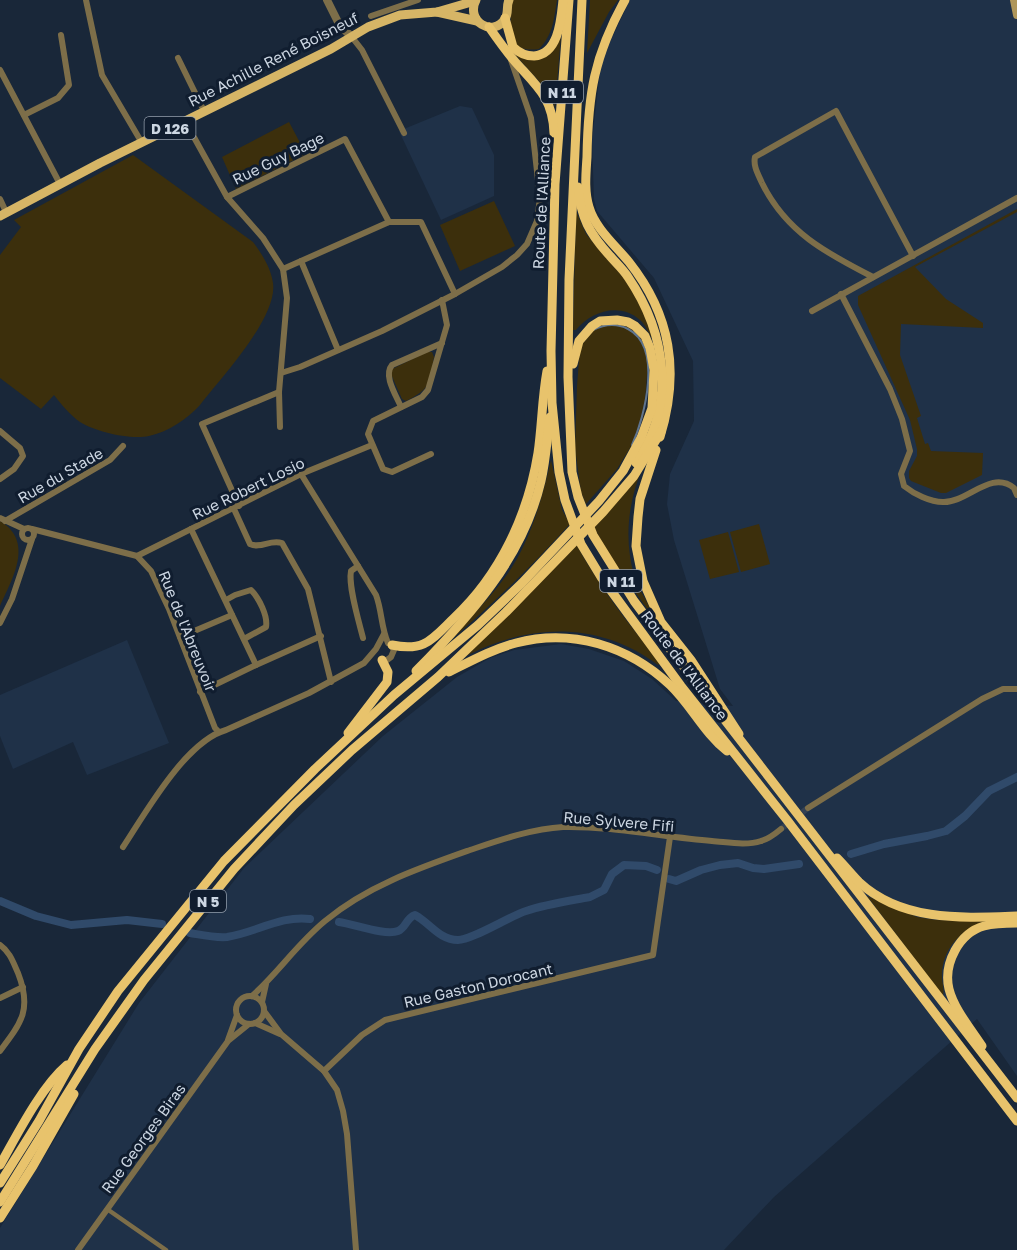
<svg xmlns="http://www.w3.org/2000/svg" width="1017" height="1250" font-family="'Golos Text',sans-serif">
	<rect width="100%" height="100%" fill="#192739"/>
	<g fill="#1f3148">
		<polygon points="630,0 1017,0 1017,1076 977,1019 774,1197 724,1250 0,1250 0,1228 139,1003 244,868 383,736 457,677 490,658 514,650 561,644 589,649 624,661 652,679 676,701 733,706 720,689 674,540 667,504 670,474 694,421 693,361 654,278 597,211 594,199 592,141 600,70 607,48"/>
		<polygon points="460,106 472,108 494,155 494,196 441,220 399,131"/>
		<polygon points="127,640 169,743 87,775 73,742 13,769 0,736 0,695"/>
	</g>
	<g fill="#3c2f0c">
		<path d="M 512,0 L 557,0 C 554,19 553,35 539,49 C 503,54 511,25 512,0 Z"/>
		<polygon points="590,0 618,0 609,12 587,53"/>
		<path d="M 561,35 L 555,107 L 546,89 L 511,50 C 522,60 528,61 543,58 Z"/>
		<polygon points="289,122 306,154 236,189 222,157"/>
		<path d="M 133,155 L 253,242 C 262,254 271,268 273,283 C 278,317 221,378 200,405 C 187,419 168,432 149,436 C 130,440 96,432 80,422 C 70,415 61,404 54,395 L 41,409 L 0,378 L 0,255 L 21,227 L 14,220 Z"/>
		<polygon points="494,201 515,246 460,271 440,225"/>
		<polygon points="1017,209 1017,212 915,267 946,299 983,323 983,328 901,324 900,355 921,416 917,418 925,444 928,443 931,451 983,453 982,475 946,493 941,493 911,481 909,478 909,471 917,456 917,449 910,420 858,305 858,296"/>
		<path d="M 576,211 L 586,234 L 629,284 L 641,304 L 653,340 C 649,334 646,325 640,320 C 620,302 591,311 576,330 L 573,330 Z"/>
		<polygon points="621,323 637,332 644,343 648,361 644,415 630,448 617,469 586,504 581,492 575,448 577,386 580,347 599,324"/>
		<path d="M 427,352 L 432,352 L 434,357 C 429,383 432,388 406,401 L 402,399 L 391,374 L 392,369 Z"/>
		<path d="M 551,460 L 562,510 L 570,524 C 527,571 484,613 434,654 C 458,629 486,604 506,576 C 530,543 542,499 551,460 Z"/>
		<path d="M 642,469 C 628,503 624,539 634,575 C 637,586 645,598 650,608 L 648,610 L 608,555 L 593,525 Z"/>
		<path d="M 0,521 C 35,542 12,579 0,606 Z"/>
		<polygon points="759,524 770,564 741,572 730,532"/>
		<polygon points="728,532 739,572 710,579 699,540"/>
		<path d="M 576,544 C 600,587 628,625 661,662 L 658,665 C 599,621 529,623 466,656 Z"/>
		<path d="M 867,896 L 917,917 L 936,920 L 986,921 C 963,929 944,946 942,972 C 941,981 945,988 943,996 Z"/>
	</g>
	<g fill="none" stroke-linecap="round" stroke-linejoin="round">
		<path stroke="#5f748e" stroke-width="2" d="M 593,330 C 605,324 616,323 628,329 C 663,347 645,416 632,445"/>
		<g stroke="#304a6a" stroke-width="8">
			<polyline points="851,854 884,844 927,836 946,831 965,816 989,791 1017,777"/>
			<polyline points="669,879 676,881 701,870 720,865 738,863 753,868 764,869 799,864"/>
			<polyline points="0,901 36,916 71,925 127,920 162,924"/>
			<path d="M 339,922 C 354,924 385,936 398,931 C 406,928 406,918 415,915 C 430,923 439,940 458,940 C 472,940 510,916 526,911 C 547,904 569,901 590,897 L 604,890 L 612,874 L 624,865 L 646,866 L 657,870"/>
			<path d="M 190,933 C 202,935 215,938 227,937 C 255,933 281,915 310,919"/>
		</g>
		<polyline stroke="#344152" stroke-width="6" stroke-dasharray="6 3" stroke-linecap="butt" points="781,829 808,808"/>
		<polyline stroke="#7d6e49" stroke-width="4.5" points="107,1209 166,1250"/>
		<g stroke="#7d6e49" stroke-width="6">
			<polyline points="86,0 102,75 142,143"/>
			<polyline points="371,16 418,0"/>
			<polyline points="351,36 362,50 404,133"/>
			<polyline points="178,58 204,111"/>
			<polyline points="0,70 60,184"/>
			<polyline points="24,115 58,98 69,85 61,35"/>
			<polyline points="185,121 227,197 263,238 283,269 287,298 279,392 280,427"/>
			<polyline points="227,197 345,139 389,222"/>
			<polyline points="0,199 6,212"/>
			<polyline points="301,261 338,350"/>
			<polyline points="283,269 389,222 421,222 455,294"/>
			<path d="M 873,277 C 826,253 786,232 762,183 C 758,174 753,166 755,157 L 836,111 L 913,256"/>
			<path d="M 841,294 L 890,389 L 902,419 L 910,451 L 901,474 L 904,486 C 914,494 930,502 943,502 C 967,503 991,469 1014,488 L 1017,495"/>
			<polyline points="812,311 1017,198"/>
			<polyline points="281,373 300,367 382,331 455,294 502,267 517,255 527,244 537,221 540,198 531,118 511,60"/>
			<path d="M 401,407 C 396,395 383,376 392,365 L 442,343"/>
			<polyline points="0,431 20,448 23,456 14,469 0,479"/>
			<polyline points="431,454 392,472 383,469 368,434 373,421 422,397 428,390 447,325 442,300"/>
			<path d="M 301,474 L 376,595 C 382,611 381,627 388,643"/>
			<polyline points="239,506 202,424 279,392"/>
			<path d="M 234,509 L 250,544 C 261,549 270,539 282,543 L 308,589 L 331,682"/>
			<polyline points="0,518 24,529"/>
			<polyline points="5,521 110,460 123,446"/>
			<circle cx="28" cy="534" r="6"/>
			<polyline points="32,529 137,556 151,571 169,609 215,728 218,731"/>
			<polyline points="191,529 256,665"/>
			<polyline points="137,556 301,474 372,445"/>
			<path d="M 358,566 L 351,571 C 348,586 359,622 363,638"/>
			<path d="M 226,600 L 235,595 L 251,590 C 259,598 268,616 266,627 L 244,639"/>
			<polyline points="0,623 12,599 32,539"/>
			<polyline points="180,637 232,615"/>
			<polyline points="381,660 387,660 391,657 394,650 390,644"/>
			<polyline points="200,692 256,665 321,636"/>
			<polyline points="808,808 982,699 1003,689 1017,689"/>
			<path d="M 123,847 C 146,812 186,741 226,730 L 309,693 L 364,663 L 376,649 L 384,634"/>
			<path d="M 0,945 C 10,952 13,962 18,973 C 32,1009 22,1022 0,1051"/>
			<circle cx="250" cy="1010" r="14"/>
			<path d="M 252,996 C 278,973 297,944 325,921 C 367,886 419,868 470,850 C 500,840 531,829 563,827 C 612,826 663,837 712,841 C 727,842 746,846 761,841 C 769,839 775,834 781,829"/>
			<polyline points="0,998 23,987"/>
			<polyline points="262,1002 266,984"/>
			<polyline points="264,1011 281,1034 324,1071 337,1090 343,1111 347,1134 356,1250"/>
			<polyline points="255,1023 280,1034"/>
			<polyline points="228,1040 237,1015"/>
			<polyline points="324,1071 362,1035 385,1020 653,955 670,837"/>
			<polyline points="78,1250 228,1041 249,1024"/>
		</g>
		<polyline stroke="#7d6e49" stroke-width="8" points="327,0 340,26 351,36"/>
		<polyline stroke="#af965a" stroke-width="8" points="1014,0 1017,15"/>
		<g stroke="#d6b566" stroke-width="9">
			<path d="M 476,0 C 465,21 493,38 505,19 C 509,13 506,6 509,0"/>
			<polyline points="437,12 477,21"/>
			<polyline points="0,216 100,163 331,49 368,27 400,15 437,12 475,1"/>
		</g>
		<g stroke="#e8c36c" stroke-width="9">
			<polyline points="569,0 555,184 551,351 552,403 559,472 565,500 581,544 601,577 681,686 787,820 1017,1121"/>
			<polyline points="582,0 569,280 568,377 572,472 578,497 593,535 634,601 673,653 1017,1098"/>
			<path d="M 625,0 C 594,56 588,94 587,157 C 586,173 584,191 589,207 C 595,228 615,245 629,262 C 671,315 680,372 660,437"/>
			<path d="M 505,18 L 513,47 C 519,53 525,56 534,56 C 559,54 561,19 563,0"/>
			<path d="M 489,27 C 498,40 507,53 518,65 C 539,88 553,100 554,133"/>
			<path d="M 578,187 C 581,218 589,233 610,256 C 616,263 623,269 628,277 C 666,333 677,404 636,463"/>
			<polyline points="656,450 640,499 638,517 636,546 643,581 661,622 691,660 739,734"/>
			<path d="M 392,645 C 425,652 432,639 454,618 C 500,575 528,515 538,453 C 542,426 542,398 547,371"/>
			<path d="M 416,671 C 470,616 523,558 541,481 C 546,460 547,438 550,417"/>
			<path d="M 449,672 C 471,661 493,649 516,643 C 572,628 628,646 670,685 C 691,705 704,733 727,751"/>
			<polyline points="348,733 387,682 388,672 382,660"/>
			<path d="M 837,858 C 845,866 852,875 859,882 C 902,922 963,918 1017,916"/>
			<path d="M 982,1046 C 971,1029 954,1009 949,989 C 943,964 959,933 984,926 C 995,923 1007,923 1017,923"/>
			<path d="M 0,1165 C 17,1135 41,1087 67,1065"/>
			<polyline points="0,1183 39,1121 79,1049 118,991 224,861 315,769 394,695 478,625 522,583 599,501 623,471 641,438 652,408 654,370 650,348 645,336 635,326 628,322 617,320 600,321 592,326 579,341 573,364"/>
			<polyline points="0,1202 95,1049 144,980 234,869 294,805 352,750 438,677 506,612 603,512 634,476 661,432"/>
			<polyline points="0,1218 33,1166 74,1094"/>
		</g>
	</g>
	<g text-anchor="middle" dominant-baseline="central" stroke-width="6" stroke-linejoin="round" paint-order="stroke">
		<g fill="#101d2f" stroke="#949eac" stroke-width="1.5">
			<rect x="541" y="81" width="42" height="22" rx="4.5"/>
			<rect x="144.5" y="117" width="51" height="22" rx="4.5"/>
			<rect x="600" y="570" width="42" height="22" rx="4.5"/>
			<rect x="190" y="890" width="36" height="22" rx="4.5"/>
		</g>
		<g font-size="14" font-weight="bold" fill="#ccd6e2">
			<text x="562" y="92">N 11</text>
			<text x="170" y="128">D 126</text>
			<text x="621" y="581">N 11</text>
			<text x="208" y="901">N 5</text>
		</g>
		<g font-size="15" fill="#ccd6e2" stroke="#101d2f">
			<text transform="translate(273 59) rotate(-27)">Rue Achille René Boisneuf</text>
			<text transform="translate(278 158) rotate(-26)">Rue Guy Bage</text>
			<text transform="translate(541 203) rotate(-87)">Route de l'Alliance</text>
			<text transform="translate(60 475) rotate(-30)">Rue du Stade</text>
			<text transform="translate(248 488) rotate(-26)">Rue Robert Losio</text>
			<text transform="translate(188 631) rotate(68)">Rue de l'Abreuvoir</text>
			<text transform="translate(685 665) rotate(53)">Route de l'Alliance</text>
			<text transform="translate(619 821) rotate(5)">Rue Sylvere Fifi</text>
			<text transform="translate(478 985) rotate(-13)">Rue Gaston Dorocant</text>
			<text transform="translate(143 1138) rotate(-54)">Rue Georges Biras</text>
		</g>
	</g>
</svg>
